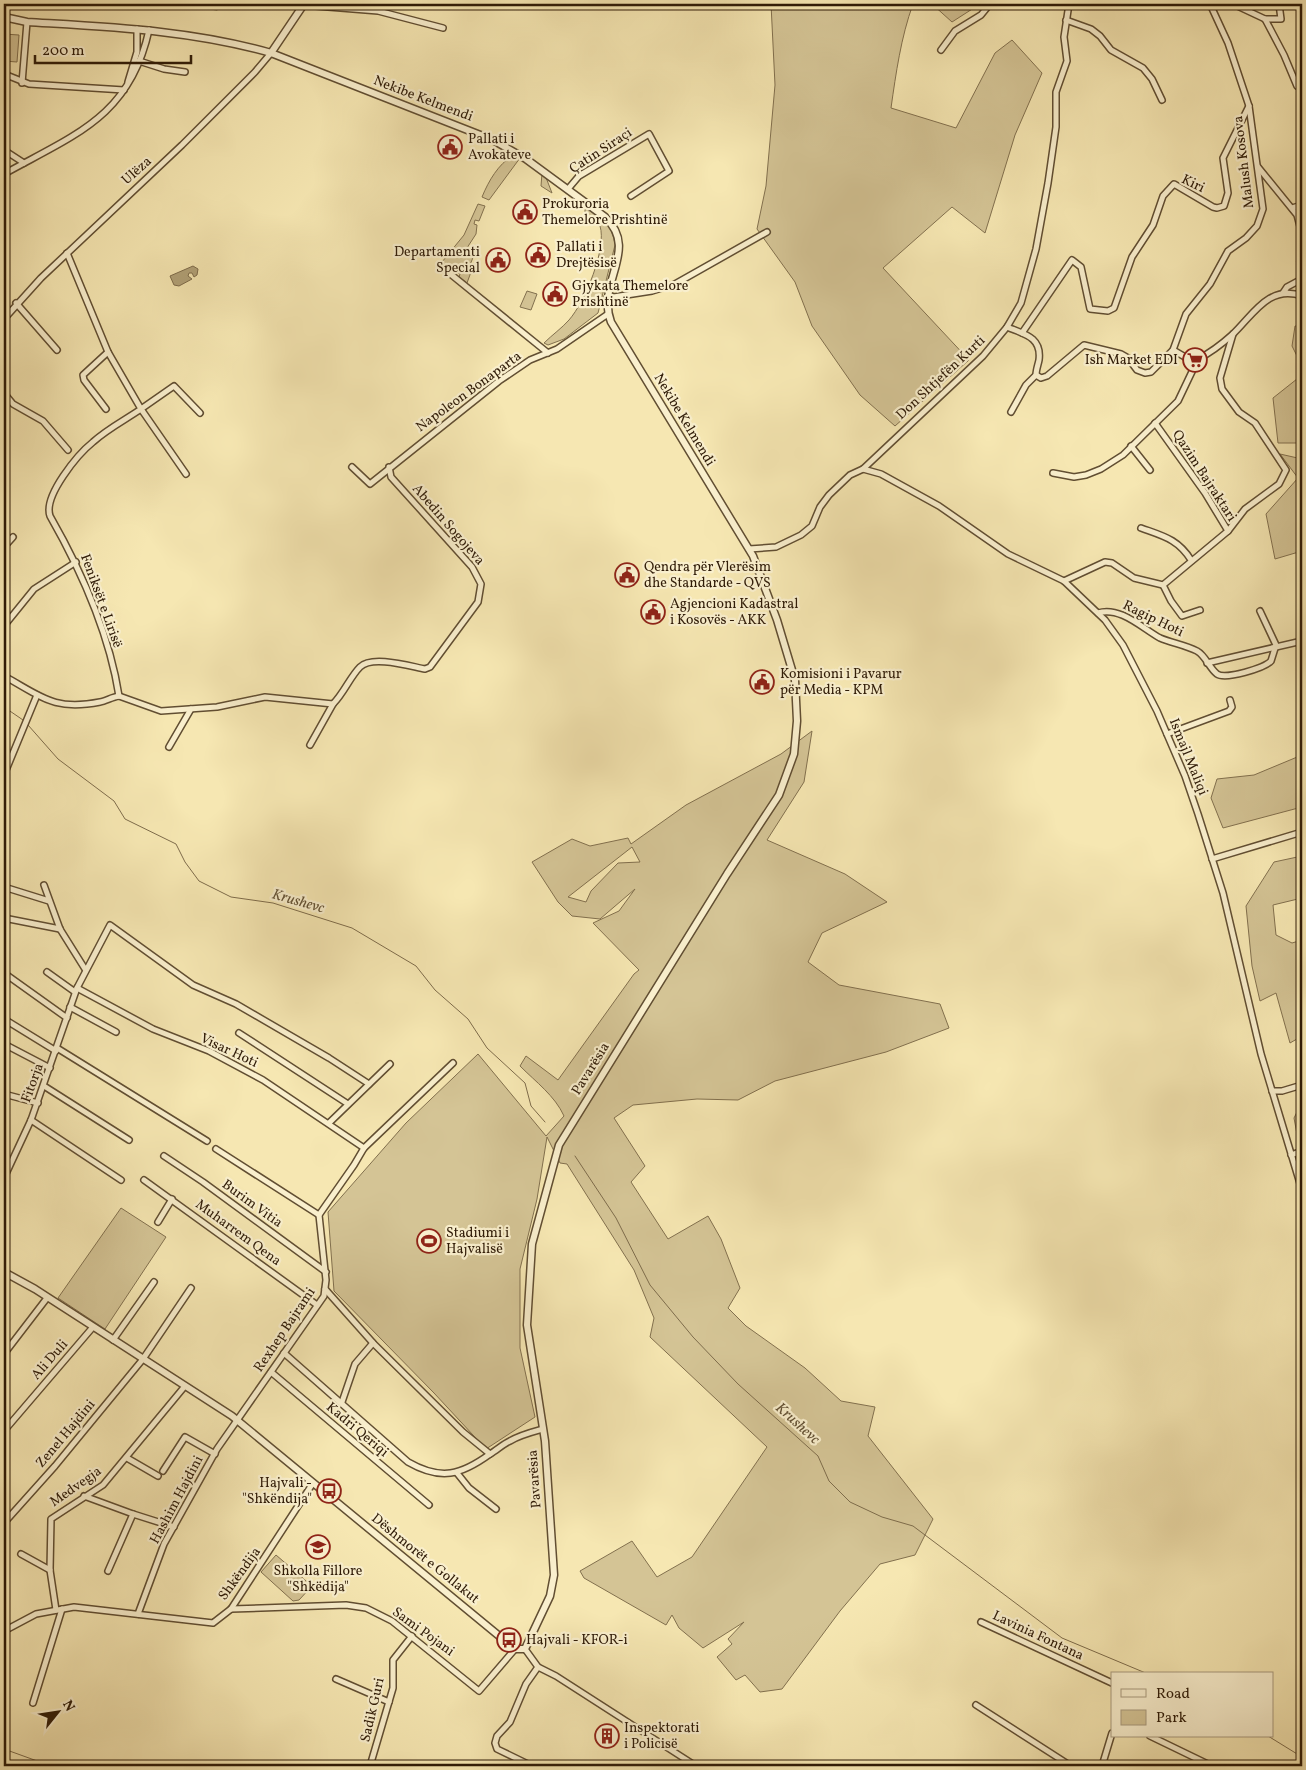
<svg xmlns="http://www.w3.org/2000/svg" width="1306" height="1770" font-family="Vollkorn,serif">
	<rect width="100%" height="100%" fill="#f6e7b2"/>
	<filter id="stains"><feTurbulence type="fractalNoise" baseFrequency=".004" numOctaves="4"/><feColorMatrix values="0 0 0 0 .2 0 0 0 0 .09 0 0 0 0 .02 0 0 0 .5 -.17"/></filter>
	<radialGradient id="worn" r=".72"><stop offset=".6" stop-color="#630" stop-opacity="0"/><stop offset="1" stop-color="#630" stop-opacity=".3"/></radialGradient>
	<g fill="#d4c495" stroke="#82704e" fill-rule="evenodd">
		<polygon points="173,4 226,4 217,10"/>
		<path d="M 771,4 L 913,4 C 901,37 896,73 891,108 L 956,128 L 995,53 L 1012,40 L 1042,73 L 1015,135 L 985,233 L 952,207 L 883,268 L 969,360 L 895,426 L 860,395 L 812,326 L 795,282 L 757,229 L 766,186 L 775,85 Z"/>
		<polygon points="932,4 980,4 952,22"/>
		<polygon points="4,34 19,35 17,62 4,61"/>
		<path d="M 513,155 L 520,158 L 489,200 L 482,197 C 489,180 498,165 513,155 Z"/>
		<polygon points="542,173 545,175 552,193 541,186"/>
		<polygon points="478,204 485,206 479,221 475,220 474,224 477,225 476,234 465,251 474,255 468,270 471,272 467,283 459,277 460,274 453,270 452,271 442,262 464,235"/>
		<path d="M 585,204 C 600,215 613,225 615,245 L 598,313 L 564,339 L 548,345 L 544,343 C 552,335 562,328 569,320 C 585,302 607,248 600,226 L 585,217 Z"/>
		<polygon points="527,291 537,294 531,310 520,307"/>
		<polygon points="1295,326 1302,326 1302,366 1292,346"/>
		<polygon points="1302,375 1302,435 1297,443 1278,443 1273,398"/>
		<polygon points="1280,454 1302,459 1302,551 1275,559 1266,514 1298,478"/>
		<path d="M 812,731 L 804,782 L 767,840 L 845,874 L 887,902 L 822,933 L 808,962 L 839,985 L 940,1004 L 949,1028 L 886,1052 L 775,1081 L 738,1100 L 697,1099 L 633,1105 L 614,1118 L 645,1166 L 631,1182 L 668,1239 L 708,1216 L 721,1239 L 740,1288 L 728,1308 L 746,1326 L 805,1368 L 841,1401 L 875,1407 L 868,1436 L 933,1519 L 915,1555 L 880,1564 L 840,1611 L 782,1689 L 760,1692 L 745,1675 L 736,1680 L 717,1657 L 732,1644 L 728,1639 L 744,1622 L 703,1648 L 679,1628 L 672,1615 L 666,1625 L 584,1578 L 580,1571 L 632,1541 L 657,1577 L 692,1557 L 767,1447 L 650,1337 L 654,1318 L 634,1270 L 567,1164 L 560,1163 L 547,1137 L 537,1199 L 520,1269 L 520,1348 L 535,1417 L 486,1449 L 434,1393 L 334,1291 L 328,1212 L 406,1123 L 478,1054 L 546,1136 L 564,1116 C 555,1096 536,1082 520,1066 L 526,1056 L 558,1080 L 634,974 L 639,970 L 593,923 L 619,911 L 635,889 L 600,919 L 572,916 L 558,902 L 532,862 L 572,839 L 590,846 L 628,838 L 631,844 L 686,805 L 781,754 ZM 632,847 L 640,862 L 618,863 L 591,891 L 586,902 L 568,897 Z"/>
		<polygon points="1302,755 1302,807 1223,828 1211,798 1217,779 1254,775"/>
		<polygon points="1302,856 1302,898 1273,905 1276,935 1292,943 1302,940 1302,1036 1290,1043 1276,993 1260,1001 1252,966 1246,906 1274,862"/>
		<polygon points="1302,1102 1302,1161 1294,1118"/>
		<polygon points="121,1208 166,1237 105,1329 58,1298"/>
		<polygon points="276,1555 312,1586 299,1600 293,1601 261,1572"/>
	</g>
	<polygon fill="#b2a278" stroke="#7e6c4b" points="193,266 198,269 197,275 194,277 192,273 189,273 188,276 192,279 179,286 174,285 170,276"/>
	<g fill="none" stroke-linecap="round" stroke-linejoin="round">
		<g stroke="#7e6c4b" stroke-width="1">
			<polyline points="4,707 23,720"/>
			<polyline points="28,725 58,759 114,801 125,819 176,844 185,862 199,881 231,897 273,903 352,928 416,966 435,990 468,1019 487,1048 525,1083 531,1106 545,1122"/>
			<polyline points="575,1156 616,1218 650,1285 693,1337 738,1384 818,1456 829,1481 850,1502 882,1517 913,1526 1062,1638 1148,1674"/>
			<polyline points="1268,1736 1302,1757"/>
			<polyline points="4,1749 51,1766"/>
		</g>
		<g stroke="#614e32" stroke-width="8">
			<g id="minor">
				<polyline points="1233,4 1265,19 1284,55 1297,86 1302,89"/>
				<polyline points="303,5 378,11 443,28"/>
				<polyline points="1265,19 1281,19 1279,4"/>
				<polyline points="1066,20 1091,29 1100,36 1111,50 1143,68 1152,79 1162,100"/>
				<polyline points="941,50 955,31 981,15 990,4"/>
				<polyline points="139,61 164,69 185,72"/>
				<polyline points="4,74 29,84 124,90"/>
				<polyline points="128,82 137,52 137,29"/>
				<polyline points="22,83 27,22"/>
				<polyline points="4,150 24,163"/>
				<polyline points="1258,167 1297,215 1302,234"/>
				<path d="M 4,174 C 74,135 130,117 149,30"/>
				<polyline points="568,189 579,176 649,134 669,171 631,196"/>
				<polyline points="1292,208 1302,205"/>
				<path d="M 67,253 L 108,352 L 141,409 C 125,420 107,429 93,442 C 78,454 43,496 50,516 C 82,572 109,632 119,696"/>
				<polyline points="1300,261 1302,253"/>
				<polyline points="443,268 548,353"/>
				<polyline points="1283,293 1287,287 1302,279"/>
				<polyline points="607,298 652,291 675,284 767,232"/>
				<polyline points="16,303 57,350"/>
				<polyline points="4,319 41,278 182,145 255,72 271,53"/>
				<path d="M 1007,327 C 1024,334 1042,337 1039,360 C 1038,365 1036,370 1036,375 L 1026,385 L 1011,412"/>
				<polyline points="1022,333 1072,260 1081,267 1090,309 1108,311 1114,308 1132,257 1153,225 1163,196 1174,184 1213,207 1217,208 1224,206 1228,193 1223,158 1249,106"/>
				<path d="M 1173,350 L 1185,357 L 1198,359 C 1210,353 1223,343 1233,334 C 1253,315 1269,284 1302,296"/>
				<polyline points="1036,375 1041,378 1047,376 1084,345 1121,354 1128,358 1137,370 1145,373 1151,372 1173,350 1186,314 1210,284 1228,251 1246,238 1257,226 1263,209 1249,106 1228,43 1210,4"/>
				<polyline points="4,393 13,404 43,421 68,450"/>
				<polyline points="106,409 84,380 83,375 108,352"/>
				<polyline points="1131,446 1150,470"/>
				<polyline points="352,467 370,484 499,381 530,360 557,349 608,314"/>
				<polyline points="863,469 881,474 939,506 1008,554 1064,581 1105,620 1123,645 1157,711 1185,776 1198,814 1223,893 1261,1054 1302,1190"/>
				<polyline points="1053,473 1074,477 1086,475 1101,469 1123,455 1178,401 1198,359"/>
				<polyline points="186,474 141,409 174,386 200,413"/>
				<path d="M 1141,528 C 1163,536 1178,539 1191,560"/>
				<polyline points="1228,531 1245,509 1279,484 1286,470 1255,423 1239,412 1222,389 1220,378 1233,334"/>
				<polyline points="4,547 13,537"/>
				<polyline points="749,549 776,547 801,535 812,526 820,507 829,495 850,475 863,469 983,356 1007,327 1021,303 1036,249 1048,183 1056,127 1056,92 1067,61 1064,37 1069,4"/>
				<polyline points="1064,581 1105,562 1112,563 1134,578 1163,585 1228,531 1205,493 1155,423"/>
				<polyline points="1163,585 1171,601 1182,616 1200,610"/>
				<path d="M 1098,613 C 1120,606 1142,628 1160,638 C 1172,643 1185,645 1197,651 C 1206,656 1209,668 1217,674 C 1225,680 1265,668 1271,661 L 1276,645 L 1260,611"/>
				<polyline points="4,626 34,589 76,562"/>
				<polyline points="1207,663 1302,641"/>
				<path d="M 4,676 C 42,697 54,711 100,702 C 106,701 112,697 119,696"/>
				<path d="M 119,696 L 161,711 L 217,707 L 265,697 L 333,704 C 344,693 350,677 360,667 C 372,655 409,666 425,669 L 430,667 L 478,602 L 481,584 L 472,567 L 391,477 L 389,467"/>
				<polyline points="1167,734 1229,711 1232,707 1230,700"/>
				<polyline points="310,745 333,704"/>
				<polyline points="169,747 191,709"/>
				<polyline points="4,775 37,695"/>
				<polyline points="1212,859 1302,832"/>
				<polyline points="44,885 60,929 85,969"/>
				<polyline points="4,887 49,901"/>
				<polyline points="4,918 60,929"/>
				<polyline points="47,972 75,992"/>
				<polyline points="4,973 67,1018"/>
				<polyline points="77,988 153,1029 209,1051 263,1080 364,1148"/>
				<polyline points="70,1007 116,1032"/>
				<polyline points="4,1019 56,1051"/>
				<polyline points="239,1033 348,1104"/>
				<polyline points="4,1044 50,1068"/>
				<polyline points="57,1048 207,1141"/>
				<polyline points="44,1086 129,1140"/>
				<polyline points="1272,1091 1282,1091 1302,1085"/>
				<polyline points="4,1094 38,1103"/>
				<polyline points="31,1120 121,1180"/>
				<polyline points="329,1123 390,1064"/>
				<polyline points="216,1149 319,1215"/>
				<polyline points="1291,1155 1302,1151"/>
				<polyline points="164,1156 203,1182 326,1272"/>
				<polyline points="4,1178 31,1120 77,988 110,925 193,985 236,1004 329,1058 369,1084"/>
				<polyline points="144,1180 317,1305"/>
				<polyline points="158,1222 172,1199"/>
				<polyline points="325,1289 373,1343 463,1432 490,1454"/>
				<polyline points="113,1340 154,1282"/>
				<path d="M 284,1353 L 408,1462 C 441,1481 461,1475 490,1454 C 497,1450 503,1444 510,1441 C 520,1435 532,1432 543,1429"/>
				<polyline points="4,1354 47,1298"/>
				<polyline points="271,1372 429,1505"/>
				<polyline points="342,1402 355,1364 373,1343"/>
				<polyline points="4,1431 93,1327"/>
				<polyline points="127,1458 158,1476"/>
				<polyline points="163,1471 185,1437 215,1454"/>
				<polyline points="457,1473 469,1488 496,1509"/>
				<polyline points="84,1496 133,1514"/>
				<polyline points="4,1523 55,1466 143,1359 191,1288"/>
				<polyline points="21,1554 50,1570"/>
				<polyline points="108,1571 133,1514 174,1527"/>
				<polyline points="231,1609 346,1605 366,1608 392,1621 479,1691 515,1649"/>
				<polyline points="56,1610 50,1570 51,1519 103,1485 185,1386"/>
				<polyline points="138,1614 164,1544 217,1449 324,1296 326,1280 319,1215 354,1165 364,1148 453,1063"/>
				<polyline points="981,1622 1112,1683"/>
				<polyline points="4,1631 36,1614 74,1607 213,1623 231,1609 313,1483"/>
				<polyline points="525,1649 538,1667 556,1676 696,1766"/>
				<polyline points="336,1679 389,1702"/>
				<polyline points="33,1703 62,1609"/>
				<polyline points="976,1705 1071,1766"/>
				<polyline points="1150,1736 1212,1766"/>
				<polyline points="370,1766 393,1688 393,1660 412,1636"/>
				<polyline points="532,1766 497,1749 495,1743 497,1736 510,1722 526,1684 538,1667"/>
				<polyline points="1102,1766 1112,1733"/>
			</g>
		</g>
		<g stroke="#614e32" stroke-width="9">
			<g id="tertiary">
				<path d="M 4,17 L 27,22 C 109,27 191,30 271,53 L 493,140 L 526,159 L 605,217 C 640,250 596,282 611,322 L 753,556 L 777,620 L 795,680 L 797,721 L 794,754 L 779,795 L 727,874 L 559,1145 L 532,1244 L 527,1325 L 545,1441 L 554,1575 L 550,1596 L 525,1649 L 515,1649 L 232,1416 L 35,1289 L 4,1272"/>
				<polyline points="271,53 304,4"/>
			</g>
		</g>
		<use href="#minor" stroke="#f9efcd" stroke-width="5"/>
		<use href="#tertiary" stroke="#f9efcd" stroke-width="6"/>
	</g>
	<defs>
		<g id="civic-ring" transform="scale(1.25)"><circle r="9.5" fill="#f9efcd" stroke="#8f2418" stroke-width="1.5"/><path d="M-.6-6.5H3V-4.5H.6V-3L4-1V1h2V6H-6V1h2V-1L-.6-3ZM-1.2 2.5V6h2.4V2.5Z" fill="#8f2418"/></g>
		<g id="supermarket-ring" transform="scale(1.25)"><circle r="9.5" fill="#f9efcd" stroke="#8f2418" stroke-width="1.5"/><path d="M-6-5.5h2.5l.6 2H6L4.5 2H-2.5L-4.4-4H-6ZM-1.5 3.2a1.3 1.3 0 1 0 .1 0ZM3 3.2a1.3 1.3 0 1 0 .1 0Z" fill="#8f2418"/></g>
		<g id="stadium-ring" transform="scale(1.25)"><circle r="9.5" fill="#f9efcd" stroke="#8f2418" stroke-width="1.5"/><path d="M0-5a6.5 5 0 1 0 0 10a6.5 5 0 1 0 0-10ZM-3.5-1.8h7v3.6h-7Z" fill="#8f2418"/></g>
		<g id="bus-ring" transform="scale(1.25)"><circle r="9.5" fill="#f9efcd" stroke="#8f2418" stroke-width="1.5"/><path d="M-5-6H5V4H4V6H2V4H-2V6H-4V4H-5ZM-3.5-4V0h7V-4ZM-3.5 1.2v1.5H-2V1.2ZM2 1.2v1.5H3.5V1.2Z" fill="#8f2418"/></g>
		<g id="school-ring" transform="scale(1.25)"><circle r="9.5" fill="#f9efcd" stroke="#8f2418" stroke-width="1.5"/><path d="M0-5L7-2L0 1L-7-2ZM-4 1L0 2.5L4 1V4Q0 6-4 4Z" fill="#8f2418"/></g>
		<g id="building-ring" transform="scale(1.25)"><circle r="9.5" fill="#f9efcd" stroke="#8f2418" stroke-width="1.5"/><path d="M-4-6H4V6H1V3H-1V6H-4ZM-2.5-4.3h1.7v1.8h-1.7ZM.8-4.3h1.7v1.8H.8ZM-2.5-1h1.7V.8h-1.7ZM.8-1h1.7V.8H.8Z" fill="#8f2418"/></g>
	</defs>
	<g fill-rule="evenodd">
		<use href="#civic-ring" x="450" y="147"/>
		<use href="#civic-ring" x="525" y="212"/>
		<use href="#civic-ring" x="538" y="255"/>
		<use href="#civic-ring" x="498" y="260"/>
		<use href="#civic-ring" x="555" y="294"/>
		<use href="#supermarket-ring" x="1195" y="360"/>
		<use href="#civic-ring" x="627" y="575"/>
		<use href="#civic-ring" x="653" y="612"/>
		<use href="#civic-ring" x="762" y="682"/>
		<use href="#stadium-ring" x="429" y="1241"/>
		<use href="#bus-ring" x="329" y="1491"/>
		<use href="#school-ring" x="318" y="1547"/>
		<use href="#bus-ring" x="509" y="1640"/>
		<use href="#building-ring" x="607" y="1736"/>
	</g>
	<g text-anchor="middle" dominant-baseline="central" stroke-width="4.5" stroke-linejoin="round" paint-order="stroke">
		<g font-size="14" fill="#2f1b07" stroke="#f9efcd">
			<text transform="translate(423 99) rotate(21)">Nekibe Kelmendi</text>
			<text transform="translate(601 151) rotate(-33)">Çatin Siraçi</text>
			<text transform="translate(1244 162) rotate(-97)">Malush Kosova</text>
			<text transform="translate(137 171) rotate(-42)">Ulëza</text>
			<text transform="translate(1193 184) rotate(26)">Kiri</text>
			<text transform="translate(941 378) rotate(-43)">Don Shtjefën Kurti</text>
			<text transform="translate(469 392) rotate(-36)">Napoleon Bonaparta</text>
			<text transform="translate(684 420) rotate(59)">Nekibe Kelmendi</text>
			<text transform="translate(1204 476) rotate(57)">Qazim Bajraktari</text>
			<text transform="translate(448 525) rotate(49)">Abedin Sogojeva</text>
			<text transform="translate(101 601) rotate(70)">Feniksët e Lirisë</text>
			<text transform="translate(1153 619) rotate(26)">Ragip Hoti</text>
			<text transform="translate(1188 757) rotate(68)">Ismajl Maliqi</text>
			<text transform="translate(229 1051) rotate(25)">Visar Hoti</text>
			<text transform="translate(591 1069) rotate(-58)">Pavarësia</text>
			<text transform="translate(33 1083) rotate(-70)">Fitorja</text>
			<text transform="translate(252 1204) rotate(36)">Burim Vitia</text>
			<text transform="translate(238 1233) rotate(36)">Muharrem Qena</text>
			<text transform="translate(285 1330) rotate(-56)">Rexhep Bajrami</text>
			<text transform="translate(50 1360) rotate(-49)">Ali Duli</text>
			<text transform="translate(357 1430) rotate(40)">Kadri Qeriqi</text>
			<text transform="translate(66 1434) rotate(-50)">Zenel Hajdini</text>
			<text transform="translate(535 1479) rotate(-94)">Pavarësia</text>
			<text transform="translate(76 1487) rotate(-35)">Medvegja</text>
			<text transform="translate(177 1500) rotate(-62)">Hashim Hajdini</text>
			<text transform="translate(425 1559) rotate(39)">Dëshmorët e Gollakut</text>
			<text transform="translate(240 1574) rotate(-54)">Shkëndija</text>
			<text transform="translate(423 1632) rotate(36)">Sami Pojani</text>
			<text transform="translate(1038 1636) rotate(25)">Lavinia Fontana</text>
			<text transform="translate(373 1710) rotate(-77)">Sadik Guri</text>
		</g>
		<g font-size="14" fill="#2f1b07" stroke="#f9efcd" text-anchor="start">
			<text x="468" y="139">Pallati i<tspan x="468" dy="16">Avokateve</tspan></text>
			<text x="542" y="204">Prokuroria<tspan x="542" dy="16">Themelore Prishtinë</tspan></text>
			<text x="556" y="247">Pallati i<tspan x="556" dy="16">Drejtësisë</tspan></text>
			<text x="480" y="252" text-anchor="end">Departamenti<tspan x="480" dy="16">Special</tspan></text>
			<text x="572" y="286">Gjykata Themelore<tspan x="572" dy="16">Prishtinë</tspan></text>
			<text x="1178" y="360" text-anchor="end">Ish Market EDI</text>
			<text x="644" y="567">Qendra për Vlerësim<tspan x="644" dy="16">dhe Standarde - QVS</tspan></text>
			<text x="670" y="604">Agjencioni Kadastral<tspan x="670" dy="16">i Kosovës - AKK</tspan></text>
			<text x="780" y="674">Komisioni i Pavarur<tspan x="780" dy="16">për Media - KPM</tspan></text>
			<text x="446" y="1233">Stadiumi i<tspan x="446" dy="16">Hajvalisë</tspan></text>
			<text x="312" y="1483" text-anchor="end">Hajvali -<tspan x="312" dy="16">"Shkëndija"</tspan></text>
			<text x="318" y="1571" text-anchor="middle">Shkolla Fillore<tspan x="318" dy="16">"Shkëdija"</tspan></text>
			<text x="526" y="1640">Hajvali - KFOR-i</text>
			<text x="624" y="1728">Inspektorati<tspan x="624" dy="16">i Policisë</tspan></text>
		</g>
		<g font-size="15" font-style="italic" fill="#635134" stroke="#f9efcd">
			<text transform="translate(298 902) rotate(16)">Krushevc</text>
			<text transform="translate(797 1424) rotate(42)">Krushevc</text>
		</g>
	</g>
	<rect width="1306" height="1770" fill="none" stroke="#f6e7b2" stroke-width="20"/>
	<rect x="5" y="5" width="1296" height="1760" fill="none" stroke="#2f1b07" stroke-width="2.5"/>
	<rect x="10" y="10" width="1286" height="1750" fill="none" stroke="#2f1b07"/>
	<rect x="1111" y="1672" width="162" height="65" fill="#f9efcd" stroke="#a89a7e"/>
	<rect x="1121" y="1689" width="25" height="8" fill="#f9efcd" stroke="#a89a7e"/>
	<text x="1156" y="1698" font-size="15" fill="#2f1b07">Road</text>
	<rect x="1121" y="1710" width="25" height="15" fill="#d4c495" stroke="#a89a7e"/>
	<text x="1156" y="1722" font-size="15" fill="#2f1b07">Park</text>
	<g transform="translate(58 1712) rotate(60)" stroke="#f9efcd" stroke-width="4" paint-order="stroke">
	<path d="M0-4L9 19L0 12L-9 19Z" fill="#2f1b07"/>
	<text y="-8" font-size="14" font-weight="bold" text-anchor="middle" fill="#2f1b07">N</text>
	</g>
	<path d="M35 55v8h156v-8" fill="none" stroke="#2f1b07" stroke-width="2.5"/>
	<text x="42" y="55" font-size="15" fill="#2f1b07" stroke="#f9efcd" stroke-width="4" paint-order="stroke">200 m</text>
	<rect width="100%" height="100%" filter="url(#stains)"/>
	<rect width="100%" height="100%" fill="url(#worn)"/>
</svg>
